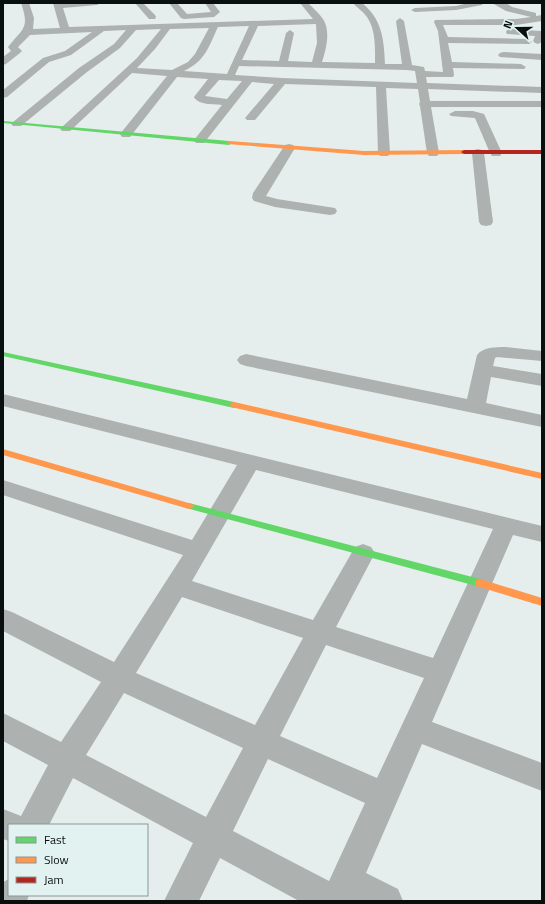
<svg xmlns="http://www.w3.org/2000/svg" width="545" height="904" font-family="'Titillium Web',sans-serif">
	<rect width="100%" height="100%" fill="#e5eeed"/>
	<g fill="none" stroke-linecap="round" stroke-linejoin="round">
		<g fill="#adb1b0" fill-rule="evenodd">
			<path d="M 21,3 L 29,3 L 34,18 L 33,29 L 60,28 L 53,3 L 101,3 L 97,5 L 63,8 L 69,27 L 313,19 L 300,3 L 308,3 C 313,8 319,13 323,19 C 331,31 326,50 322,62 L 375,63 C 375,48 376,30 367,17 C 363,11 357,8 353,3 L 362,3 C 382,19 384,39 385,64 L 402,64 L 396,21 L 400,18 L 404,21 L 412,65 L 424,67 L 425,71 L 443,72 L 438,31 L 434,22 L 435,20 L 516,19 L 531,17 L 506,11 L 492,3 L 506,3 L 512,7 L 536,13 L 536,16 L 542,15 L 542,21 L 516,25 L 443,25 L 448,37 L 527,39 L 532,42 L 530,44 L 448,43 L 452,62 L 521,64 L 526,67 L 524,69 L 453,68 L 454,75 L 453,77 L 426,77 L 427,83 L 542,87 L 542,93 L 428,89 L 430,101 L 542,101 L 542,107 L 431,107 L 439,153 L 437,156 L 429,156 L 427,153 L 420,106 L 419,104 L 420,102 L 418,89 L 386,88 L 390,153 L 388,156 L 380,156 L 378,153 L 376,87 L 285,84 L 255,120 L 247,120 L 245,118 L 274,84 L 252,82 L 204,143 L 196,143 L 194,140 L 222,105 C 213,104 198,105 194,97 L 208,79 L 177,77 L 130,137 L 122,137 L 120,134 L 167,76 L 132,73 L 70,131 L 62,131 L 60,129 L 62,127 L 137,58 L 161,29 L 136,30 L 120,48 L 87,72 L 21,126 L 13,126 L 11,124 L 13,122 L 79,68 L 114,44 L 126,30 L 104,31 L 71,55 L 49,62 L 7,97 L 3,98 L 3,90 L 43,58 L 65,51 L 92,32 L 30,35 L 18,47 L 22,51 L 20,53 L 6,64 L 3,65 L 3,57 L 11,51 L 8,47 C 23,28 30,29 21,3 ZM 316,24 L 317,43 L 312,62 L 288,61 L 294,33 L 290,30 L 286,33 L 279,61 L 242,60 L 258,26 ZM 249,26 L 227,74 L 184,71 C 206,60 208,48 218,27 ZM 209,28 L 195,54 L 188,62 L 172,70 L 137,68 L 155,49 L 170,29 ZM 239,66 L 407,70 L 415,71 L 417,83 L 282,78 L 235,75 ZM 219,80 L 242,81 L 227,99 L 205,96 Z"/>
			<polygon points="135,3 143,3 155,15 156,17 155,19 149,19"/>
			<polygon points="169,3 177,3 187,14 211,12 205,3 213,3 220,12 214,17 184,19 181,18"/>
			<polygon points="468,3 483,3 482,5 456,10 415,12 411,10 415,8 456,6"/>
			<polygon points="510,29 541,31 542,42 538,44 535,43 533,41 535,36 507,34 506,32 507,30"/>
			<polygon points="503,52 542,54 542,60 500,57 498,55 500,53"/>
			<polygon points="455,111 473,111 484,114 502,153 500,156 492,156 490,153 475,118 451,116 449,114"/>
			<polygon points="289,144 293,145 295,148 266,196 277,199 335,208 337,211 335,214 330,215 275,207 254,201 252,198 253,193 285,145"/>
			<polygon points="478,149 482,150 484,153 493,222 491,225 486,226 481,225 479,222 472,153 474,150"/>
			<path d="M 505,347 L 542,351 L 542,361 L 497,357 L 495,358 L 493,366 L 542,374 L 542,386 L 491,377 L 486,403 L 542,415 L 542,427 L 246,366 L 240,364 L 237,360 L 240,356 L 246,354 L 467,399 L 477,355 C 483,347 495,347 505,347 Z"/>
			<path d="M 3,394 L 542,526 L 542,542 L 513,535 L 432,722 L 542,763 L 542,791 L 422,744 L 366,873 L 398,889 L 403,901 L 299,901 L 220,858 L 199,901 L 164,901 L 193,843 L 73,778 L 49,825 L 9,825 L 9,841 L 3,839 L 3,809 L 21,816 L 48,765 L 3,741 L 3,713 L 61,742 L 101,682 L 3,631 L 3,609 L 12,612 L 114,662 L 183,555 L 3,495 L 3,480 L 192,540 L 237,465 L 3,406 ZM 256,470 L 493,529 L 433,658 L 336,627 L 375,553 L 371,547 L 363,544 L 355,547 L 313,620 L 192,581 ZM 182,597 L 303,638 L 255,725 L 136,673 ZM 326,645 L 424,678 L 377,778 L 280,736 ZM 124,693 L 243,748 L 206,817 L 86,755 ZM 268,759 L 365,803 L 329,881 L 233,831 Z"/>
			<polygon points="9,879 9,895 29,895 27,901 3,901 3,882"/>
		</g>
		<g fill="#63d668" fill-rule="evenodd">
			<polygon points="3,121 229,141 232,143 229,145 3,123"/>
			<polygon points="3,352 234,402 238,405 234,408 3,356"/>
			<polygon points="189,503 480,579 484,580 485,583 484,586 480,587 186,508 184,506 186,504"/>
		</g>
		<g fill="#ff974d" fill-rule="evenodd">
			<polygon points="229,141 364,151 464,150 467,152 464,154 364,155 227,144 227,142"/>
			<polygon points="234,402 542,473 542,479 231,407 230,405 231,403"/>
			<polygon points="3,449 192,504 194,506 192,508 189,509 3,455"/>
			<polygon points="480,579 542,598 542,606 476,586 475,583 476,580"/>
		</g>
		<polygon fill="#b3261e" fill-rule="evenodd" points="542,150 542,154 464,154 461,152 464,150"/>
	</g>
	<rect width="545" height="904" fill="none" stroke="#090f0f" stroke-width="8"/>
	<rect x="8" y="824" width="140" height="72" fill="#e1f2f0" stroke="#8b9796"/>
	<rect x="16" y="837" width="20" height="6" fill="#63d668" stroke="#8b9796"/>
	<text x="44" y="844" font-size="12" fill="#090f0f">Fast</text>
	<rect x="16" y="857" width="20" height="6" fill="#ff974d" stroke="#8b9796"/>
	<text x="44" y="864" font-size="12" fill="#090f0f">Slow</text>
	<rect x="16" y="877" width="20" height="6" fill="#b3261e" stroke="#8b9796"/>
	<text x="44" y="884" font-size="12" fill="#090f0f">Jam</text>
	<g transform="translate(517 28) rotate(291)" stroke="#e1f2f0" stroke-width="3" paint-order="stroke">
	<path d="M0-3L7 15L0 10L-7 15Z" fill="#090f0f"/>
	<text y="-6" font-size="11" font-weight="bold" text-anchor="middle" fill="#090f0f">N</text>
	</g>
</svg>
